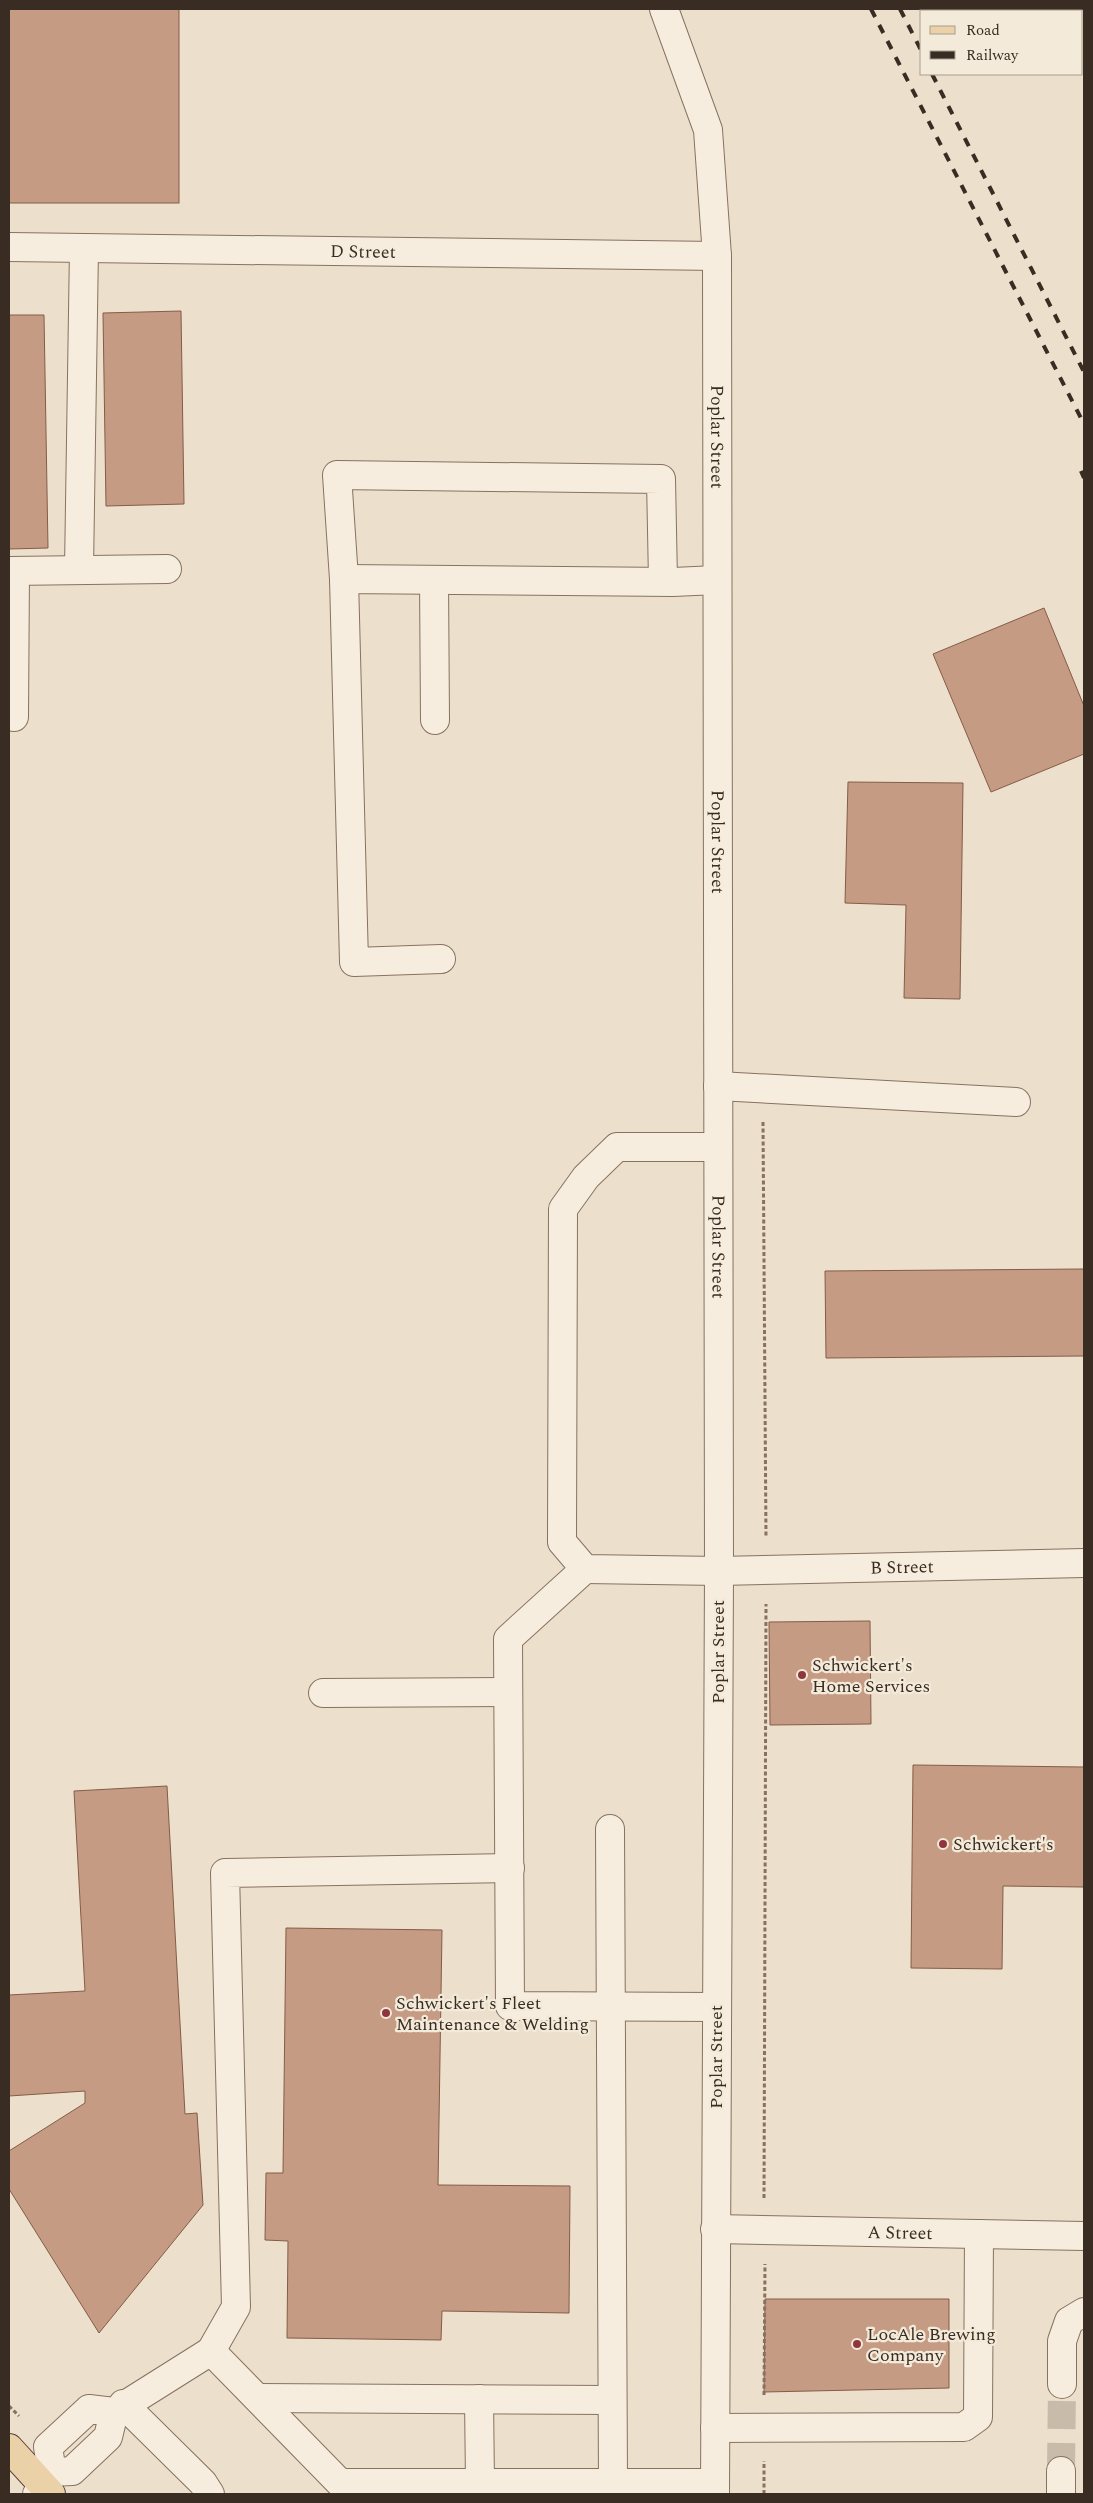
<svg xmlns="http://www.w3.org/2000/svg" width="1093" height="2503" font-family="Spectral,serif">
	<rect width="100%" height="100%" fill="#ecdfcb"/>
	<g fill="#c69b84" stroke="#845c48">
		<rect x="9" y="9" width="170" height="194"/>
		<polygon points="181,311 184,504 106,506 103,313"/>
		<polygon points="9,315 44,315 48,548 9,549"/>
		<polygon points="1044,608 1084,706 1084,754 991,792 933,654"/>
		<polygon points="848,782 963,783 960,999 904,998 906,905 845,903"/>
		<polygon points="1084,1269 1084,1356 826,1358 825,1271"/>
		<polygon points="870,1621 871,1724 770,1725 769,1622"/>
		<polygon points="913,1765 1084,1767 1084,1887 1003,1886 1002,1969 911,1968"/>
		<polygon points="167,1786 185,2114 197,2113 203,2205 99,2333 9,2189 9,2151 85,2103 85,2091 9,2096 9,1995 85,1991 74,1791"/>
		<polygon points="286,1928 442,1930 438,2185 570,2186 569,2313 442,2311 441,2340 287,2338 288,2241 265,2240 266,2173 283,2173"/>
		<polygon points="765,2299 949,2299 949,2388 764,2392"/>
	</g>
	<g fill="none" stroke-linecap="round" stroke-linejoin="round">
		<polyline stroke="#c8bba9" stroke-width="28" stroke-dasharray="28 14" stroke-linecap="butt" points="1061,2471 1062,2384"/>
		<g stroke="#877260" stroke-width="30">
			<g id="minor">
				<path id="s1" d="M 664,9 L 708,130 L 717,256 L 719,1571 L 715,2494"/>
				<path id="s2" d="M 9,247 L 717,256"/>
				<polyline points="79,569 84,248"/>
				<polyline points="9,571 167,569"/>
				<polyline points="344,579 337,475 661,479 663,581"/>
				<polyline points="434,580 435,720"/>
				<polyline points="14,717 15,571"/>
				<polyline points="441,959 354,962 344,579 673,582 717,580"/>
				<polyline points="718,1086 1016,1102"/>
				<path id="s3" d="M 718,1147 L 617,1147 L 586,1177 L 563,1209 L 562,1542 L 585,1569 L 719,1571 L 1084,1563"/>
				<polyline points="585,1569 508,1639 510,2006 716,2007"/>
				<polyline points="323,1693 508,1692"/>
				<polyline points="610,1829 613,2484"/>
				<path id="s4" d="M 715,2229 L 1084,2236"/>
				<polyline points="211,2351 236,2307 225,1873 510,1868"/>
				<polyline points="1062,2384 1062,2341 1069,2321 1084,2312"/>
				<polyline points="258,2398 612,2400"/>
				<polyline points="479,2399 480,2483"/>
				<polyline points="123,2404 203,2483 210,2494"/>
				<polyline points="114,2412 211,2351 340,2483 715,2483"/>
				<polyline points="715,2428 964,2427 978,2417 979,2234"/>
				<polyline points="37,2494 52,2472 48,2447 89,2409 114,2412 108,2437 72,2471 52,2472"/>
				<polyline points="1061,2494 1061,2471"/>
			</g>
		</g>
		<g stroke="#564134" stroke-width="30">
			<polyline id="major" points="9,2448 51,2494"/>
		</g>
		<g stroke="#877260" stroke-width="3" stroke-dasharray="4 2.5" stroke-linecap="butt">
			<polyline points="763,1122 766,1538"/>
			<polyline points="764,2198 766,1604"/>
			<polyline points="764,2395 765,2264"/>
			<polyline points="9,2406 19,2416"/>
			<polyline points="764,2494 764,2461"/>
		</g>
		<use href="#minor" stroke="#f7edde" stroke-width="28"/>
		<use href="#major" stroke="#ead1a7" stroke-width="28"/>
		<g stroke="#392c22" stroke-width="4" stroke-dasharray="9 9" stroke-linecap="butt">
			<polyline points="871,9 1084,424"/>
			<polyline points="900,9 922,52"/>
			<polyline points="932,74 1084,372"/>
			<polyline points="1081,471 1084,478"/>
		</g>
	</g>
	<g fill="#91353c" stroke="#f3eada" stroke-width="2">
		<circle cx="802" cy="1675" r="5"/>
		<circle cx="943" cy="1844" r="5"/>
		<circle cx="386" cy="2013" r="5"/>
		<circle cx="857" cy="2344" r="5"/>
	</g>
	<g text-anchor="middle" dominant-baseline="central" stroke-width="4.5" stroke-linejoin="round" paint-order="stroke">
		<g font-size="18" fill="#392c22" stroke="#f3eada">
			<text stroke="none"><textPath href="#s2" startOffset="354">D Street</textPath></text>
			<text stroke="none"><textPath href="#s1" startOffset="436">Poplar Street</textPath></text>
			<text stroke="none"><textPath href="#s1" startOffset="841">Poplar Street</textPath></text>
			<text stroke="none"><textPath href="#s1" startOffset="1246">Poplar Street</textPath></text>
			<text stroke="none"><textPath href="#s3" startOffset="869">B Street</textPath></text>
			<text transform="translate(718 1652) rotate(-90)">Poplar Street</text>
			<text transform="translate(716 2057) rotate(-90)">Poplar Street</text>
			<text stroke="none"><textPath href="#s4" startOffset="185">A Street</textPath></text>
		</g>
		<g font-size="18" fill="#392c22" stroke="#f3eada" text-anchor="start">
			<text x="812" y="1665">Schwickert's<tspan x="812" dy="21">Home Services</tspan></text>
			<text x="953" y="1844">Schwickert's</text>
			<text x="396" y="2003">Schwickert's Fleet<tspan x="396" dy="21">Maintenance &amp; Welding</tspan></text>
			<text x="867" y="2334">LocAle Brewing<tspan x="867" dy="21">Company</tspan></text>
		</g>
	</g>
	<rect width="1093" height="2503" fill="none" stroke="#392c22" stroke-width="20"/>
	<rect x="920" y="10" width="162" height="65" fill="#f3eada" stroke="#a99e90"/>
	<rect x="930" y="26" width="25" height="8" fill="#ead1a7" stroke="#a99e90"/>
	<text x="966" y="35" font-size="15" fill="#392c22">Road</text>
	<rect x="930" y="51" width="25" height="8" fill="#392c22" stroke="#a99e90"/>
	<text x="966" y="60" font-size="15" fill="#392c22">Railway</text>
</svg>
